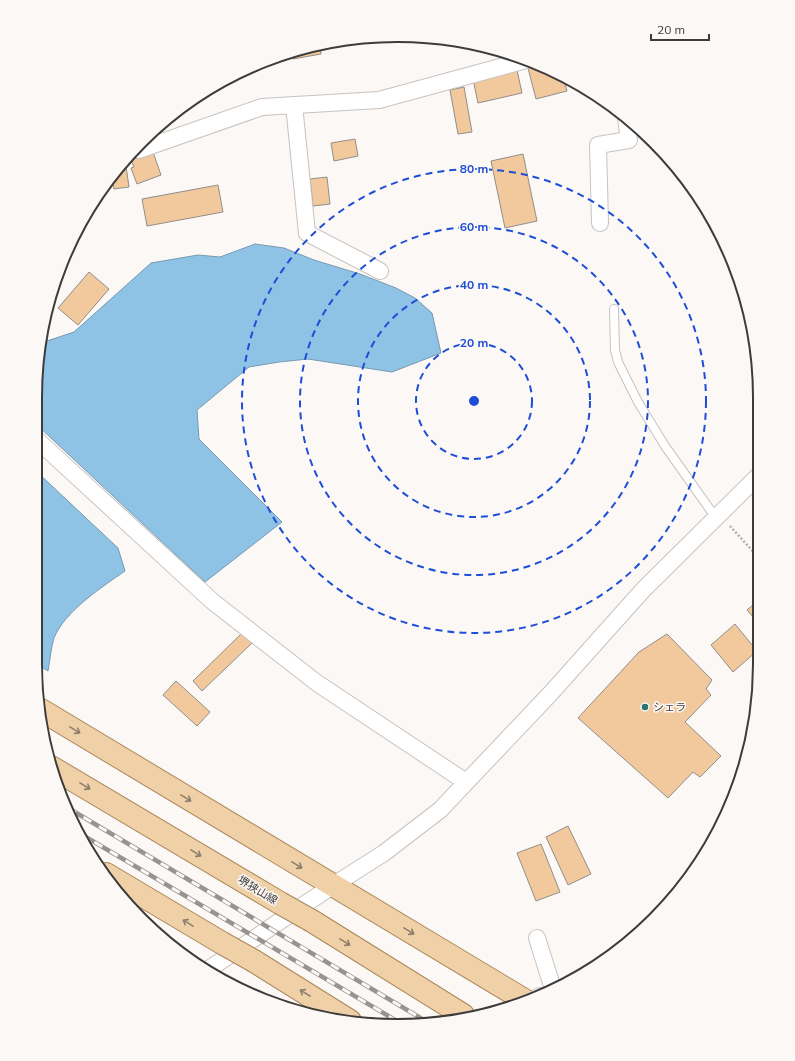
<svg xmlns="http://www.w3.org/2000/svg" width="795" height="1061" font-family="Mulish,'Noto Sans JP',sans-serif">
	<rect width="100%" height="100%" fill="#fcf8f5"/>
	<g fill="#8ec3e6" stroke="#769ab2">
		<polygon points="255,244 284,248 314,260 360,274 396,288 415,298 432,313 441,353 392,372 308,359 279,362 249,367 197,410 199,439 282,522 205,582 36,424 36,374 41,343 74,332 151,263 198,255 220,257"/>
		<path d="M 36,471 L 118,548 L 125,571 C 102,587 65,611 54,638 C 51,648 50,660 48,671 L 35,663 Z"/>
	</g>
	<g fill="#f2c99d" stroke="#918e8a">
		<polygon points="320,45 321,54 293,59 291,52 304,47"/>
		<polygon points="538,65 563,76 567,91 536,99 528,68"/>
		<polygon points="517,70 522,93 478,103 473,79"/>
		<polygon points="464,87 472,132 458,134 450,90"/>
		<polygon points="355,139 358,156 334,161 331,143"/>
		<polygon points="153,152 161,175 137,184 131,168 134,167 131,160"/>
		<polygon points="523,154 537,221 505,228 491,161"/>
		<polygon points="124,166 126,166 129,187 114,189 112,179"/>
		<polygon points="327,177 330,204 313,206 310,179"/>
		<polygon points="218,185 223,212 147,226 142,199"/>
		<polygon points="89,272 109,289 78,325 58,308"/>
		<polygon points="759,600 759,624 747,610"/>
		<polygon points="735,624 757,651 733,672 711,645"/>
		<polygon points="242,633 252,643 202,691 193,681"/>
		<polygon points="667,634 712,680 706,689 711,695 685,722 721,756 700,777 693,772 668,798 578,718 639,652"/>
		<polygon points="176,681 210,712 197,726 163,695"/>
		<polygon points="568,826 591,874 568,885 546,837"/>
		<polygon points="541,844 560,892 536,901 517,853"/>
	</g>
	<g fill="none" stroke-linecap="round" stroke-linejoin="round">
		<g stroke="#c7c3c0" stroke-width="10">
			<polyline id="service" points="614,309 615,350 618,362 638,402 665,446 716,518"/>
		</g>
		<g stroke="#c7c3c0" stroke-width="18">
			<g id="minor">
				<polyline points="294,105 307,233 380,271"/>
				<polyline points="139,150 262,107 379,100 526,60"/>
				<polyline points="600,223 598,145 629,140 626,118"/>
				<polyline points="36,439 212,601 317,683 466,782"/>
				<polyline points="537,938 553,989"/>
				<polyline points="209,969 332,886 384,853 440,810 550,694 643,590 758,476"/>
				<polyline points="534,999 540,996"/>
			</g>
		</g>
		<g stroke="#aa875a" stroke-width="24">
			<g id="primary">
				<polyline points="41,710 526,1001"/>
				<polyline points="51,767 280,903"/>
				<polyline points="106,874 222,943"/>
				<polyline points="312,921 463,1015"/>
				<polyline points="254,961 350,1021"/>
			</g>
		</g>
		<polyline stroke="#b3b0ae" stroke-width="2.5" stroke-dasharray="2 2" stroke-linecap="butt" points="730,526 758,557"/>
		<use href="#service" stroke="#fff" stroke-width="8"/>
		<use href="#minor" stroke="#fff" stroke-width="16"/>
		<use href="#primary" stroke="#efd0a7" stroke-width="22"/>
		<g stroke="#969491" stroke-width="4.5">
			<g id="rail">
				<polyline points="68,808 429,1023"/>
				<polyline points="79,833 402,1024"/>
			</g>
		</g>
		<use href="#rail" stroke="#fcf8f5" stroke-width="3" stroke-dasharray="9" stroke-linecap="butt"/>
		<g stroke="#aa875a" stroke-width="24" stroke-linecap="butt">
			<g id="primary-bridge">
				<polyline points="280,903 312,921"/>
				<polyline points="222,943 254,961"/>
			</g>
		</g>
		<use href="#primary-bridge" stroke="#efd0a7" stroke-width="22"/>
	</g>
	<defs><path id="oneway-shaft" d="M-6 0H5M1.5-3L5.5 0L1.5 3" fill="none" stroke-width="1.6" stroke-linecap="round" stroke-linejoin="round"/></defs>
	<g stroke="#8d7f6b">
		<use href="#oneway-shaft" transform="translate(75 730) rotate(31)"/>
		<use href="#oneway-shaft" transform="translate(85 786) rotate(31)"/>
		<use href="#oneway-shaft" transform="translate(186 798) rotate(31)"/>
		<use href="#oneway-shaft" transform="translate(196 853) rotate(31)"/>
		<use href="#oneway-shaft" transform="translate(297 865) rotate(31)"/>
		<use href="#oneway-shaft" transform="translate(188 923) rotate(-149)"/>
		<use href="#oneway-shaft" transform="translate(409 931) rotate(31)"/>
		<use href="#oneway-shaft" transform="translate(345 942) rotate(32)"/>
		<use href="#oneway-shaft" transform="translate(305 993) rotate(-148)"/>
	</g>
	<g fill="none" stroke="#1d4ed8" stroke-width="2" stroke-dasharray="7 5">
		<circle cx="474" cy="401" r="58"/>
		<circle cx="474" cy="401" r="116"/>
		<circle cx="474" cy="401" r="174"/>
		<circle cx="474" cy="401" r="232"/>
	</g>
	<circle fill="#2a7473" stroke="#fcf8f5" stroke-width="1.5" cx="645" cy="707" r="4"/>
	<g text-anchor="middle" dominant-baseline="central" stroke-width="3" stroke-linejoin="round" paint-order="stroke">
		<g font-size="11" fill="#3d3c3a" stroke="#fcf8f5" text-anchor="start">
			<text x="653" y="707">シェラ</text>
		</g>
		<g font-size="11" fill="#3d3c3a" stroke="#fcf8f5">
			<text transform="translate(258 890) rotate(31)">堺狭山線</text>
		</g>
	</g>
	<path d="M0 0H795V1061H0ZM397 42H398A355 355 0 0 1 753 397V664A355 355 0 0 1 398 1019H397A355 355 0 0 1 42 664V397A355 355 0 0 1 397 42Z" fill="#fcf8f5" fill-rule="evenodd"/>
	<path fill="none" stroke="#3d3c3a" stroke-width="2" d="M397 42H398A355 355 0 0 1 753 397V664A355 355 0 0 1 398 1019H397A355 355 0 0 1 42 664V397A355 355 0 0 1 397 42Z"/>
	<circle cx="474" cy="401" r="6" fill="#1d4ed8" stroke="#fcf8f5" stroke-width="2"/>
	<g font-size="12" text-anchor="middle" font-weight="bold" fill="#1d4ed8" stroke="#fcf8f5" stroke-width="3" stroke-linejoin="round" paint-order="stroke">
		<text x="474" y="173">80 m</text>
		<text x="474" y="231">60 m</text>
		<text x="474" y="289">40 m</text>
		<text x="474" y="347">20 m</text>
	</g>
	<path d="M651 34v6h58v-6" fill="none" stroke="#3d3c3a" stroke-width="2"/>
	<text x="657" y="34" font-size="12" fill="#3d3c3a" stroke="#fcf8f5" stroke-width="3" paint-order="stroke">20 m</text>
</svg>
